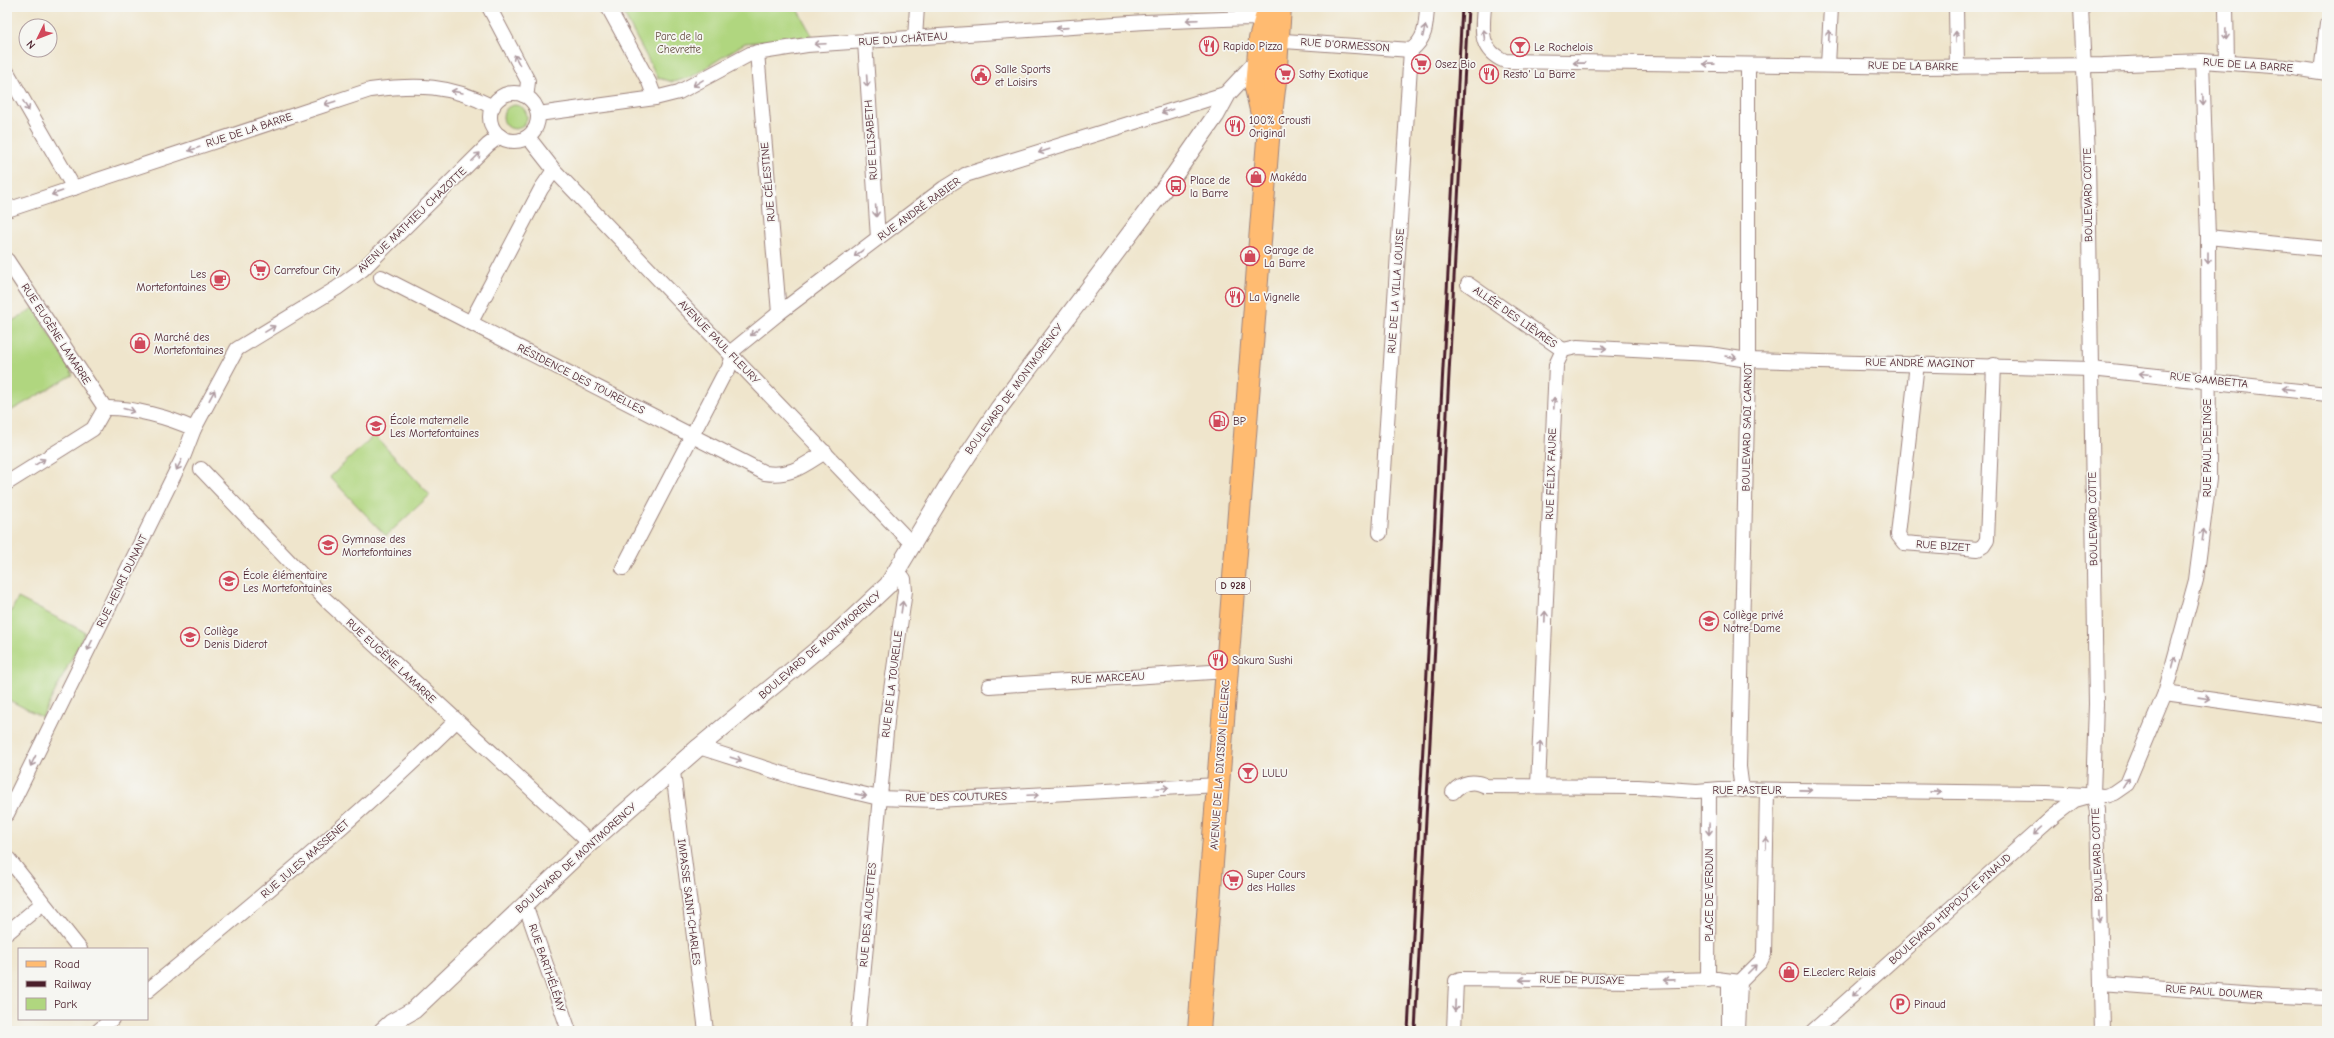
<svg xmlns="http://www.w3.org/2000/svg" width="2334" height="1038" font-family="'Comic Neue',sans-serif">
	<rect width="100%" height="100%" fill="#f6f6f2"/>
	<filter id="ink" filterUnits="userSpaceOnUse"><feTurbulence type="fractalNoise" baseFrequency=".025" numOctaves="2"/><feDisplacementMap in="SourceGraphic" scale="8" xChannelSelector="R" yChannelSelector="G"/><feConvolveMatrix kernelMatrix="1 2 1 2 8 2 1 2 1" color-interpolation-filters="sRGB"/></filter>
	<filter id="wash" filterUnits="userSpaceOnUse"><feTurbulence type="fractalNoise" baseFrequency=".012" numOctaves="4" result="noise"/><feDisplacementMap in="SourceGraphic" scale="16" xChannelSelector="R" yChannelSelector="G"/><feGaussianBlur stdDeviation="0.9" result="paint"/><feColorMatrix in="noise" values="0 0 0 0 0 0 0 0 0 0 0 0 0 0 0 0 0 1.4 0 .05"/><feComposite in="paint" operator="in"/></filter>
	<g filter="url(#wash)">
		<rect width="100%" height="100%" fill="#efe5cc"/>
		<g fill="#b0d67f" stroke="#7d7a55">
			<polygon points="620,7 796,7 813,37 745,43 691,77 673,82 658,78"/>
			<circle cx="515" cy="117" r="12"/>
			<polygon points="34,308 73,375 7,413 7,324"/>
			<polygon points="374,435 430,495 386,536 330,477"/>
			<polygon points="18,598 85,632 42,717 7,699 7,619"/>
		</g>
	</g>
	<g filter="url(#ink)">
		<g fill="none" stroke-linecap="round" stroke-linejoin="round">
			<g stroke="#9c827c" stroke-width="16">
				<g id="minor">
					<polyline points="489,7 528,81 527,91 523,95"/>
					<polyline points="608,7 649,82 655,98"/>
					<path d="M 1484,7 C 1482,31 1479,50 1505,61 L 1921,67 L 2103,65 L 2202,61 L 2286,67 L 2327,73"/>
					<polyline points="1956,7 1957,67"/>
					<polyline points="2081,7 2088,155 2091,369 2096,704 2093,794 2097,810 2102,1031"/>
					<polyline points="2226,7 2227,62"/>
					<polyline points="915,38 917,7"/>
					<polyline points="1270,40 1411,50"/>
					<polyline points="865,42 878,238"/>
					<path d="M 1411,50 C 1426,39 1426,25 1427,7"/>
					<polyline points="757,52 779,313"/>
					<polyline points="1828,65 1831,7"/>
					<polyline points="7,72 74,188"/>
					<polyline points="2321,72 2327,24"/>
					<circle cx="514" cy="117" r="24"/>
					<polyline points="538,114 655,98 679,92 750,54 807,45 1145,22 1250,18 1273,23"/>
					<polyline points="528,137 554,170 913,545"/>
					<path d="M 7,210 L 370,90 C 417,84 450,84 493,107"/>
					<polyline points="2208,237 2327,249"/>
					<polyline points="7,260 105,408"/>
					<path d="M 381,277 L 765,473 C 791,477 804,465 825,452"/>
					<polyline points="1468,284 1563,350"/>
					<polyline points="471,322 541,189 554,170"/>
					<polyline points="731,352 779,313 944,188 965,175 1228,93"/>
					<polyline points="1917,363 1898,535 1904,543 1978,549 1983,546 1987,540 1994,365"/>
					<path d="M 105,408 C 131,407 171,418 194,429"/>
					<polyline points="201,469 327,601 590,843"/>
					<polyline points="7,483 93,429 105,408"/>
					<polyline points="1380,533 1411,50"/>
					<polyline points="623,568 723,376 728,370 733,356"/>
					<polyline points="989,686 1227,671"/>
					<polyline points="2165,693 2327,716"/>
					<polyline points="699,747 799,779 879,798 936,800 1219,785"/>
					<polyline points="673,772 706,1031"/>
					<polyline points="1538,786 1556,365 1563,350 1577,347 1709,354 1748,360 2091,369 2327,394"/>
					<polyline points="1742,790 1739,767 1748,370 1748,65"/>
					<path d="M 1453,792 C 1462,782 1474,780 1486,786 L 1638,787 L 1697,791 L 1720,789 L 2046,793 L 2105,796 L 2114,793 L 2127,784 L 2165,693 L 2196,580 L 2209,479 L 2208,237 L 2202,61"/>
					<polyline points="7,814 184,455 194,429 237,349 337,288 363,269 488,145 500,136"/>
					<polyline points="7,857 80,949"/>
					<polyline points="525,904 569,1031"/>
					<polyline points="7,933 43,903"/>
					<polyline points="1708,980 1709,790"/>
					<polyline points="2101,983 2256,995 2327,998"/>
					<path d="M 147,991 C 253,904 358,817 456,721"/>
					<polyline points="98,1031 112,1019"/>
					<polyline points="858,1031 888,711 905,591 904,579 898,571"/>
					<polyline points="1454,1031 1456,981 1460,979 1639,981 1717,979 1740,982"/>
					<polyline points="1729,1031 1729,982"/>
					<polyline points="1738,1031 1740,982 1760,962 1764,954 1767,790"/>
					<polyline points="1813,1031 2054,816 2075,800 2089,796"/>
				</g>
			</g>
			<g stroke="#9c827c" stroke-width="19">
				<polyline id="tertiary" points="382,1031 391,1023 414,1010 590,843 699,747 835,635 888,585 950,482 999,408 1175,174 1216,115 1228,93 1257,62"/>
			</g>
			<g stroke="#9c827c" stroke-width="24">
				<g id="primary">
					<polyline points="1265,127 1256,88 1260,39 1269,7"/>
					<polyline points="1199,1031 1260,241 1268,140 1275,81 1280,7"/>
				</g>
			</g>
			<use href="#minor" stroke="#fff" stroke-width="14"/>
			<use href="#tertiary" stroke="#fff" stroke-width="17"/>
			<use href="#primary" stroke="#ffbb71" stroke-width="22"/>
			<g stroke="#4a1f2b" stroke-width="3">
				<polyline points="1408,1031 1462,7"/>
				<polyline points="1415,1031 1468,7"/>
			</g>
		</g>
		<defs><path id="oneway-shaft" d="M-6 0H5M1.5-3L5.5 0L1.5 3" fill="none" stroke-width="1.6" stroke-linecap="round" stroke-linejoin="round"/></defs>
		<g stroke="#ae9aa0">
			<use href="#oneway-shaft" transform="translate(1192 20) rotate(178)"/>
			<use href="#oneway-shaft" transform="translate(1062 28) rotate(176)"/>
			<use href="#oneway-shaft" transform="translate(1424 31) rotate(-78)"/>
			<use href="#oneway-shaft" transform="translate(2226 34) rotate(88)"/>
			<use href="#oneway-shaft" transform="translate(1484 35) rotate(-97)"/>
			<use href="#oneway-shaft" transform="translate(1829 36) rotate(-87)"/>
			<use href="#oneway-shaft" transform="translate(1956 37) rotate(-91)"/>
			<use href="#oneway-shaft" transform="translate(820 44) rotate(177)"/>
			<use href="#oneway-shaft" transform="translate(517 60) rotate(-118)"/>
			<use href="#oneway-shaft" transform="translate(1579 63) rotate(-179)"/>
			<use href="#oneway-shaft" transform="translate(1709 64) rotate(-179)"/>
			<use href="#oneway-shaft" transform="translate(867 81) rotate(86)"/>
			<use href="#oneway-shaft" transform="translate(698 83) rotate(149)"/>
			<use href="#oneway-shaft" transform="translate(457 92) rotate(-170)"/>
			<use href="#oneway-shaft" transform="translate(2203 100) rotate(88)"/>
			<use href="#oneway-shaft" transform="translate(330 103) rotate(162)"/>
			<use href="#oneway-shaft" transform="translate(26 106) rotate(60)"/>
			<use href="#oneway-shaft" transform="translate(1167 111) rotate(162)"/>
			<use href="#oneway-shaft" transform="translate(194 149) rotate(162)"/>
			<use href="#oneway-shaft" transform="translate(1044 151) rotate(162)"/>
			<use href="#oneway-shaft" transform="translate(476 157) rotate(-45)"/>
			<use href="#oneway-shaft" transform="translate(57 193) rotate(161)"/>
			<use href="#oneway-shaft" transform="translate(876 211) rotate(86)"/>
			<use href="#oneway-shaft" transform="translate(859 253) rotate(143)"/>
			<use href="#oneway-shaft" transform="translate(2208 258) rotate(90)"/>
			<use href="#oneway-shaft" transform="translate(270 329) rotate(-31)"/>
			<use href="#oneway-shaft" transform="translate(755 332) rotate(142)"/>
			<use href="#oneway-shaft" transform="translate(1601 348) rotate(3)"/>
			<use href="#oneway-shaft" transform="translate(1731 357) rotate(8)"/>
			<use href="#oneway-shaft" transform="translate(2145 374) rotate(-175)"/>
			<use href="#oneway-shaft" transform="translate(2288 389) rotate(-173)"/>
			<use href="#oneway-shaft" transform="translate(212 395) rotate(-62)"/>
			<use href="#oneway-shaft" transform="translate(1554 403) rotate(-88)"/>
			<use href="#oneway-shaft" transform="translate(129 410) rotate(15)"/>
			<use href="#oneway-shaft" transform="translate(40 462) rotate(-32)"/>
			<use href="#oneway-shaft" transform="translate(179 465) rotate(117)"/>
			<use href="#oneway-shaft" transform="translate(2203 535) rotate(-82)"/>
			<use href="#oneway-shaft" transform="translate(902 607) rotate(-82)"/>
			<use href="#oneway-shaft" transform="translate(1545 617) rotate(-88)"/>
			<use href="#oneway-shaft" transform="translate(90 645) rotate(116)"/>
			<use href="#oneway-shaft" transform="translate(2174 662) rotate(-75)"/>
			<use href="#oneway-shaft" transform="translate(2204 698) rotate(8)"/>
			<use href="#oneway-shaft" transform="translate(1540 747) rotate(-88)"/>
			<use href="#oneway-shaft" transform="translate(736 759) rotate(18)"/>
			<use href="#oneway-shaft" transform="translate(33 761) rotate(116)"/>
			<use href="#oneway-shaft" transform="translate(2126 782) rotate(-57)"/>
			<use href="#oneway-shaft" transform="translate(1163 788) rotate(-3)"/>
			<use href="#oneway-shaft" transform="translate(1806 790) rotate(1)"/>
			<use href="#oneway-shaft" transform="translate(1936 792) rotate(1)"/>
			<use href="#oneway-shaft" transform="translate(861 795) rotate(11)"/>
			<use href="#oneway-shaft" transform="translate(1033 795) rotate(-3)"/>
			<use href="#oneway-shaft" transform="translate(1709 829) rotate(90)"/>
			<use href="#oneway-shaft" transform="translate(2038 831) rotate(138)"/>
			<use href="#oneway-shaft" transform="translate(1766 843) rotate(-89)"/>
			<use href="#oneway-shaft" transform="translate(2099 917) rotate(89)"/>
			<use href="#oneway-shaft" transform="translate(1752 969) rotate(-45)"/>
			<use href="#oneway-shaft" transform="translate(1525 980) rotate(-179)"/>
			<use href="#oneway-shaft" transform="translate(1669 980) rotate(179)"/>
			<use href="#oneway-shaft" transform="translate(1857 992) rotate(138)"/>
			<use href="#oneway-shaft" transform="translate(1455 1006) rotate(92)"/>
		</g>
	</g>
	<defs>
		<g id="restaurant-ring" transform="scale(1)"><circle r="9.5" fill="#f6f6f2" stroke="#d1495b" stroke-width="1.5"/><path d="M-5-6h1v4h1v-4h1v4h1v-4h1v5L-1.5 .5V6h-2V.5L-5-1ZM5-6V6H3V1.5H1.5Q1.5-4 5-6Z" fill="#d1495b"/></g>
		<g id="bar-ring" transform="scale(1)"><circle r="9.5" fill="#f6f6f2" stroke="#d1495b" stroke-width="1.5"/><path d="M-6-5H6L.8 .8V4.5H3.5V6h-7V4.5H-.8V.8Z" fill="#d1495b"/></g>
		<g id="supermarket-ring" transform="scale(1)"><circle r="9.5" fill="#f6f6f2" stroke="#d1495b" stroke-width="1.5"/><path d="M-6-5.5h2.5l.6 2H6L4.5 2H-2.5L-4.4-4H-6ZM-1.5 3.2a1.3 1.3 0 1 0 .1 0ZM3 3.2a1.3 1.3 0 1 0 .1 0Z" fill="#d1495b"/></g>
		<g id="civic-ring" transform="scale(1)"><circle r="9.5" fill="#f6f6f2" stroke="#d1495b" stroke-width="1.5"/><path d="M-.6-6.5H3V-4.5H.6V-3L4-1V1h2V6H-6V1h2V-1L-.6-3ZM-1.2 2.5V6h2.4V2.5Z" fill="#d1495b"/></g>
		<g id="shop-ring" transform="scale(1)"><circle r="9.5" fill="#f6f6f2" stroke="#d1495b" stroke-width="1.5"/><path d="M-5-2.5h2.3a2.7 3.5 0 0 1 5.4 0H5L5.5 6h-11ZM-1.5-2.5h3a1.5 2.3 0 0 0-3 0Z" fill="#d1495b"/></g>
		<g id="bus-ring" transform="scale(1)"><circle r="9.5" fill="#f6f6f2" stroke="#d1495b" stroke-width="1.5"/><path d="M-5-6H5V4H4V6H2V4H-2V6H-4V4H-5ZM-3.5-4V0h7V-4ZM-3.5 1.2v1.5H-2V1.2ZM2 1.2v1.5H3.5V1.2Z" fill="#d1495b"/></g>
		<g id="cafe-ring" transform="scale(1)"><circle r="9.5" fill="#f6f6f2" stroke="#d1495b" stroke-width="1.5"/><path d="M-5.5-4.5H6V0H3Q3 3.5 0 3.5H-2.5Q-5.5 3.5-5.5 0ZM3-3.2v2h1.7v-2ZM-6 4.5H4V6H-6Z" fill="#d1495b"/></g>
		<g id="fuel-ring" transform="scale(1)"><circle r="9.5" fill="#f6f6f2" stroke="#d1495b" stroke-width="1.5"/><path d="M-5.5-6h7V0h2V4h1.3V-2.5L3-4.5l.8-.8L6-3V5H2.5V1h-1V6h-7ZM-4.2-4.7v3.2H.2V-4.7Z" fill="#d1495b"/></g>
		<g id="school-ring" transform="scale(1)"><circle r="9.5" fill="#f6f6f2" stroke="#d1495b" stroke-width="1.5"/><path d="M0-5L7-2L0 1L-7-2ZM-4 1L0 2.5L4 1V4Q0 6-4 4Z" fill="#d1495b"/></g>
		<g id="parking-ring" transform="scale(1)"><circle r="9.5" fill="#f6f6f2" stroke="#d1495b" stroke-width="1.5"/><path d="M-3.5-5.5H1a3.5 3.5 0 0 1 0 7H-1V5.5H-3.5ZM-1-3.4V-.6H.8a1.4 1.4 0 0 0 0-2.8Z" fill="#d1495b"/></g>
	</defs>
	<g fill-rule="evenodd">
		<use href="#restaurant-ring" x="1209" y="46"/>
		<use href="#bar-ring" x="1520" y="47"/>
		<use href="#supermarket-ring" x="1421" y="64"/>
		<use href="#supermarket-ring" x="1285" y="74"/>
		<use href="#restaurant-ring" x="1489" y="74"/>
		<use href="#civic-ring" x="981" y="75"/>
		<use href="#restaurant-ring" x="1235" y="126"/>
		<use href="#shop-ring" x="1256" y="177"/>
		<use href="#bus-ring" x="1176" y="186"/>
		<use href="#shop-ring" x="1250" y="256"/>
		<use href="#supermarket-ring" x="260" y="270"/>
		<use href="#cafe-ring" x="220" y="280"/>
		<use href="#restaurant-ring" x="1235" y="297"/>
		<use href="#shop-ring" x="140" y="343"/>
		<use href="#fuel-ring" x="1219" y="421"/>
		<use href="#school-ring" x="376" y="426"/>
		<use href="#school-ring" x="328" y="545"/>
		<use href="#school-ring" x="229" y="581"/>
		<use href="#school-ring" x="1709" y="621"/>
		<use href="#school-ring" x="190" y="637"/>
		<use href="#restaurant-ring" x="1218" y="660"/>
		<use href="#bar-ring" x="1248" y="773"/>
		<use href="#supermarket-ring" x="1233" y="880"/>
		<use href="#shop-ring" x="1789" y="972"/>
		<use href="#parking-ring" x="1900" y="1004"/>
	</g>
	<g text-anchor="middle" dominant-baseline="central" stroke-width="3.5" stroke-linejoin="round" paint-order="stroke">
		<rect fill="#f6f6f2" stroke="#7e6067" stroke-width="1" x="1216" y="578" width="34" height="16" rx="3"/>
		<g font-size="10" font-weight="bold" fill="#4a1f2b">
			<text x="1233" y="586">D 928</text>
		</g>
		<g font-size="11" fill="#644d40" stroke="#f6f6f2">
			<text x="679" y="36">Parc de la<tspan x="679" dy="13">Chevrette</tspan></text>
		</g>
		<g font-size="11" fill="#4a1f2b" stroke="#f6f6f2">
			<text transform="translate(903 39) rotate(-4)">RUE DU CHÂTEAU</text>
			<text transform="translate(1345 45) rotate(4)">RUE D'ORMESSON</text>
			<text transform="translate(2248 65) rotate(4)">RUE DE LA BARRE</text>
			<text transform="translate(1913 66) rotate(1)">RUE DE LA BARRE</text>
			<text transform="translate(249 130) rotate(-18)">RUE DE LA BARRE</text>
			<text transform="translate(871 140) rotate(-94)">RUE ELISABETH</text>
			<text transform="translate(768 182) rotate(-95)">RUE CÉLESTINE</text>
			<text transform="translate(2088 195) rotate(-91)">BOULEVARD COTTE</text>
			<text transform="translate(919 209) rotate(-36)">RUE ANDRÉ RABIER</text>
			<text transform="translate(412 220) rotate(-44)">AVENUE MATHIEU CHAZOTTE</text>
			<text transform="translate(1396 291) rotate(-86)">RUE DE LA VILLA LOUISE</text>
			<text transform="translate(1515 317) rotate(35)">ALLÉE DES LIÈVRES</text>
			<text transform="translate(56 334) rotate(57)">RUE EUGÈNE LAMARRE</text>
			<text transform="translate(719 342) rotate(46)">AVENUE PAUL FLEURY</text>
			<text transform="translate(1920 363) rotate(1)">RUE ANDRÉ MAGINOT</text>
			<text transform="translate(581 379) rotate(27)">RÉSIDENCE DES TOURELLES</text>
			<text transform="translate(2209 380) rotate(6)">RUE GAMBETTA</text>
			<text transform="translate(1014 389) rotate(-54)">BOULEVARD DE MONTMORENCY</text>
			<text transform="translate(1747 427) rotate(-89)">BOULEVARD SADI CARNOT</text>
			<text transform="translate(2207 448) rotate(-90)">RUE PAUL DELINGE</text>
			<text transform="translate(1551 474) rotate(-88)">RUE FÉLIX FAURE</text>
			<text transform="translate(2093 519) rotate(-91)">BOULEVARD COTTE</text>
			<text transform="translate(1943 546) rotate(4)">RUE BIZET</text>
			<text transform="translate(122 581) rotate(-64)">RUE HENRI DUNANT</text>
			<text transform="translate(820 645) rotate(-41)">BOULEVARD DE MONTMORENCY</text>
			<text transform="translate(391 661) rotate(43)">RUE EUGÈNE LAMARRE</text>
			<text transform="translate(1108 678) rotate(-3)">RUE MARCEAU</text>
			<text transform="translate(892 684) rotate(-83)">RUE DE LA TOURELLE</text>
			<text transform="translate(1220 765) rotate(-86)">AVENUE DE LA DIVISION LECLERC</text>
			<text x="1747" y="790">RUE PASTEUR</text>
			<text transform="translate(956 797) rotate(-1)">RUE DES COUTURES</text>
			<text transform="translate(2097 855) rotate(-92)">BOULEVARD COTTE</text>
			<text transform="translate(576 858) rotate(-42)">BOULEVARD DE MONTMORENCY</text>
			<text transform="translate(305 859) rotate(-41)">RUE JULES MASSENET</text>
			<text transform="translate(1709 895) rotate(-90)">PLACE DE VERDUN</text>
			<text transform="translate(689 902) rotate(83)">IMPASSE SAINT-CHARLES</text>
			<text transform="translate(1950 909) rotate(-42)">BOULEVARD HIPPOLYTE PINAUD</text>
			<text transform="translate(868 915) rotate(-85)">RUE DES ALOUETTES</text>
			<text transform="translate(547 968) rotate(71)">RUE BARTHÉLÉMY</text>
			<text transform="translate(1582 980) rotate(1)">RUE DE PUISAYE</text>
			<text transform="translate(2214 992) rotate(4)">RUE PAUL DOUMER</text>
		</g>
		<g font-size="11" fill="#4a1f2b" stroke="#f6f6f2" text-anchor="start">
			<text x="1223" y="46">Rapido Pizza</text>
			<text x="1534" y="47">Le Rochelois</text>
			<text x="1435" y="64">Osez Bio</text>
			<text x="995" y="69">Salle Sports<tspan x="995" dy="13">et Loisirs</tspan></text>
			<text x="1299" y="74">Sothy Exotique</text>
			<text x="1503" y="74">Resto' La Barre</text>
			<text x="1249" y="120">100% Crousti<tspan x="1249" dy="13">Original</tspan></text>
			<text x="1270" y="177">Makéda</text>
			<text x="1190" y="180">Place de<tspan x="1190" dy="13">la Barre</tspan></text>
			<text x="1264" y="250">Garage de<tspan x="1264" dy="13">La Barre</tspan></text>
			<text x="274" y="270">Carrefour City</text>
			<text x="206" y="274" text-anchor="end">Les<tspan x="206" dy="13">Mortefontaines</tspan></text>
			<text x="1249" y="297">La Vignelle</text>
			<text x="154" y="337">Marché des<tspan x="154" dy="13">Mortefontaines</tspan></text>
			<text x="390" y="420">École maternelle<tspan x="390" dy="13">Les Mortefontaines</tspan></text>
			<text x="1233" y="421">BP</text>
			<text x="342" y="539">Gymnase des<tspan x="342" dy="13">Mortefontaines</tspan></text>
			<text x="243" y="575">École élémentaire<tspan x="243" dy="13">Les Mortefontaines</tspan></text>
			<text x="1723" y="615">Collège privé<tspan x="1723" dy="13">Notre-Dame</tspan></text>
			<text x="204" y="631">Collège<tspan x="204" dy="13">Denis Diderot</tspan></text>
			<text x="1232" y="660">Sakura Sushi</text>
			<text x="1262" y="773">LULU</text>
			<text x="1247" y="874">Super Cours<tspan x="1247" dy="13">des Halles</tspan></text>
			<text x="1803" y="972">E.Leclerc Relais</text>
			<text x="1914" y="1004">Pinaud</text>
		</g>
	</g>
	<rect width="2334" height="1038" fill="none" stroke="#f6f6f2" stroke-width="24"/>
	<rect x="18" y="948" width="130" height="72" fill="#f6f6f2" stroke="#b1a0a2"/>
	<rect x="26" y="961" width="20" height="6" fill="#ffbb71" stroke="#b1a0a2"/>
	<text x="54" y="968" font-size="12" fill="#4a1f2b">Road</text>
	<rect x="26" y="981" width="20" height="6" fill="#4a1f2b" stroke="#b1a0a2"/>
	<text x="54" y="988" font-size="12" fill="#4a1f2b">Railway</text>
	<rect x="26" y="998" width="20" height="12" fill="#b0d67f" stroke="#b1a0a2"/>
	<text x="54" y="1008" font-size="12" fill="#4a1f2b">Park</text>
	<g transform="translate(38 38) rotate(227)"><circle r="19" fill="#f6f6f2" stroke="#b1a0a2"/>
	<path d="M0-3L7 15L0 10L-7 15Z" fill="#d1495b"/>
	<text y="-6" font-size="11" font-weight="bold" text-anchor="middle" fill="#4a1f2b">N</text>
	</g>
</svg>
